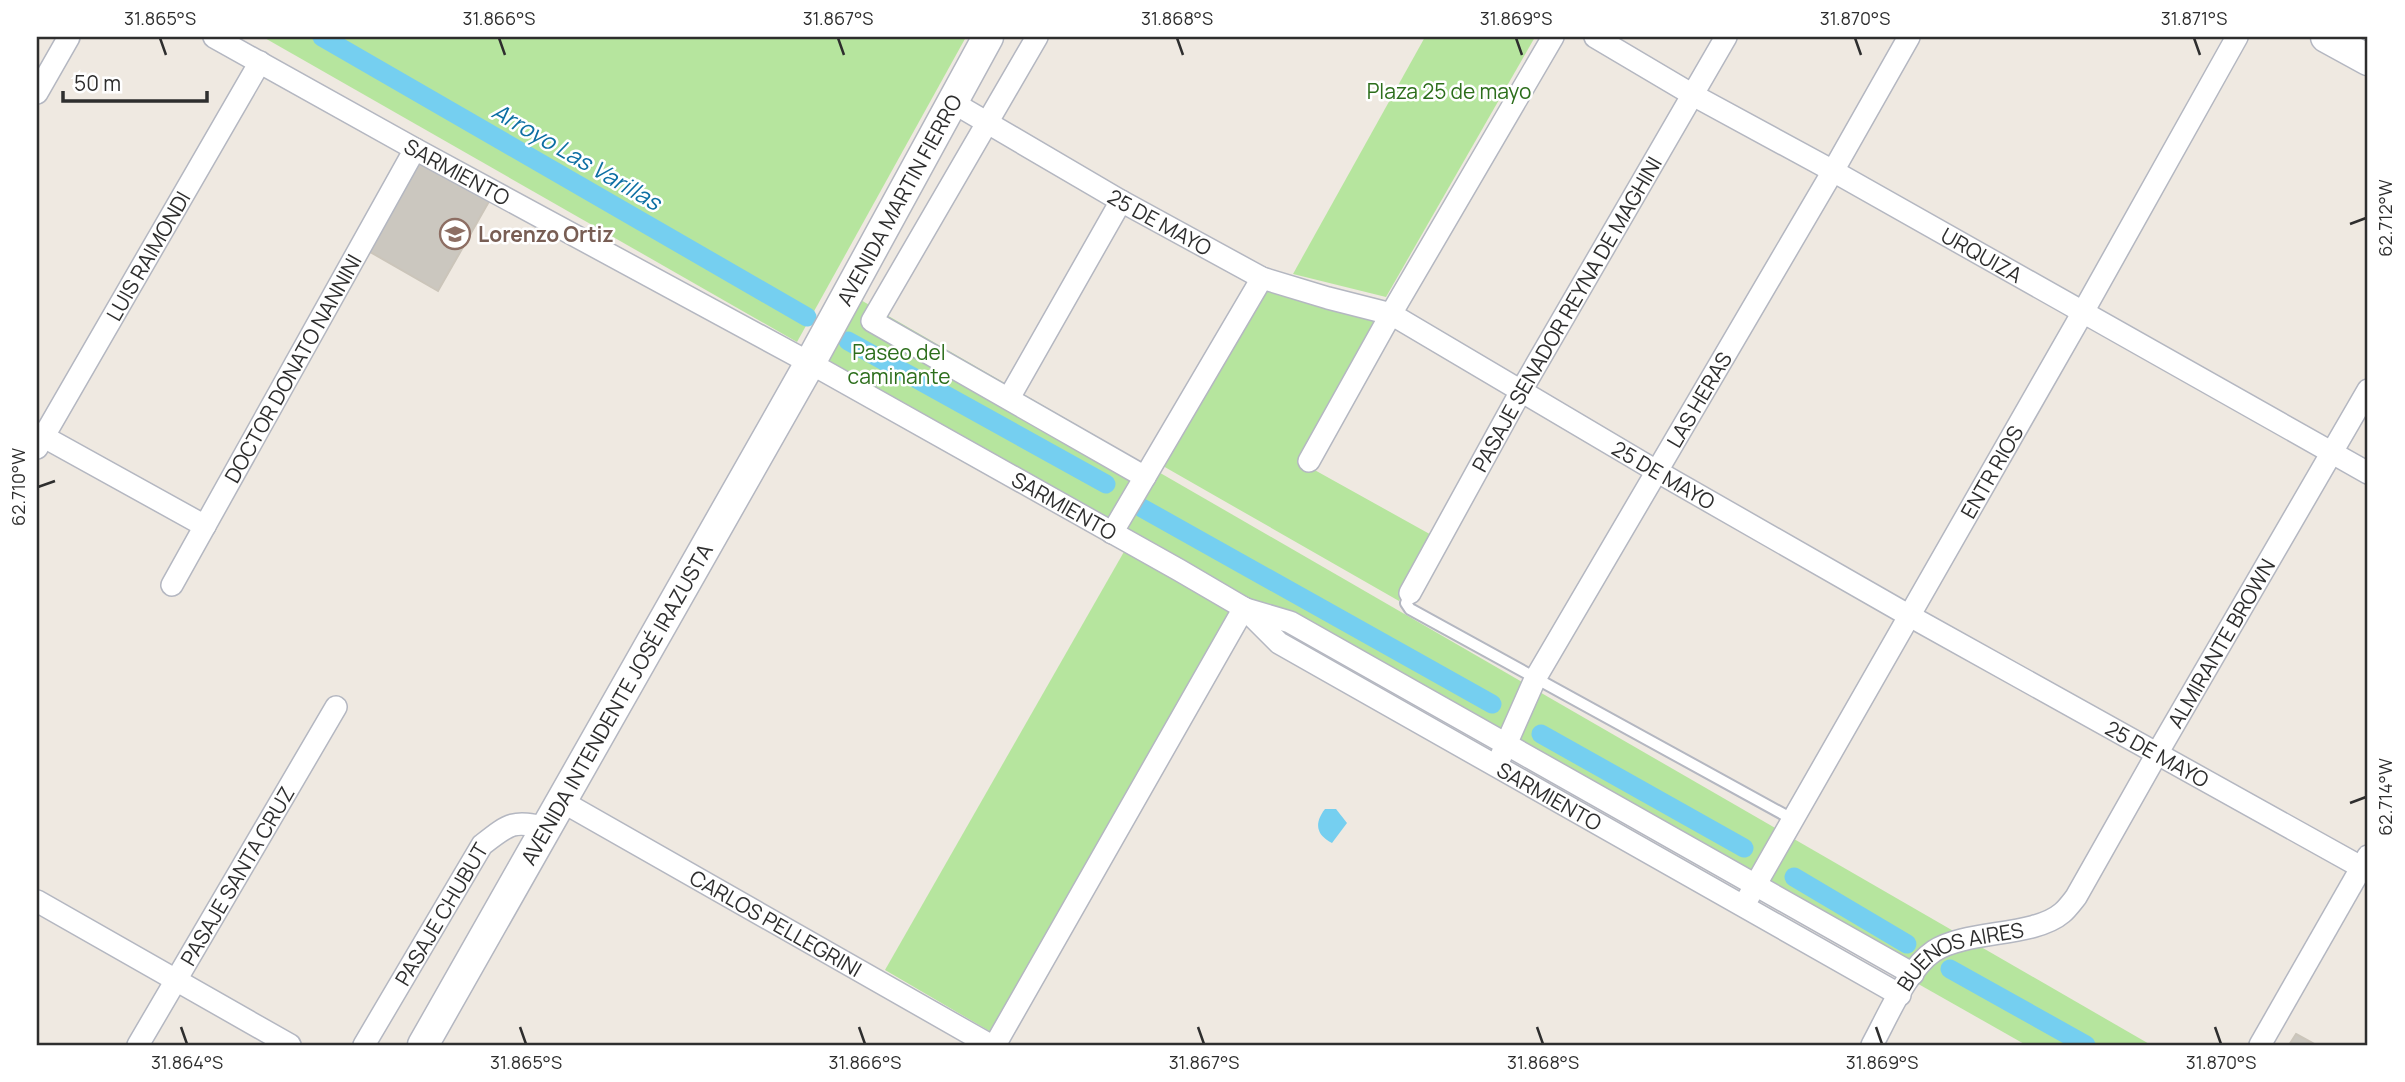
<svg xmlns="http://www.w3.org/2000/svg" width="2405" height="1082" font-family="Manrope,sans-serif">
	<rect width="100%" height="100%" fill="#efe9e1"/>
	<g fill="#b6e59e">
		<polygon points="263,37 966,37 797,342"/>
		<polygon points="1425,37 1535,37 1386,297 1293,274"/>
		<polygon points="1265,289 1382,318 1302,463 1435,537 1399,601 1163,466"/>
		<polygon points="859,299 2151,1045 2026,1045 823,363"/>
		<polygon points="1125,550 1231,611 991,1032 885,970"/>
	</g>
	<path fill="#75cff0" d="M 1325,809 L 1336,809 L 1347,823 L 1332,843 C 1316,835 1314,823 1325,809 Z"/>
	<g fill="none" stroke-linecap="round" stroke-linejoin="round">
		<g stroke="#75cff0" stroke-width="19">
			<polyline points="322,37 807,317"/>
			<polyline points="848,341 1106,484"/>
			<polyline points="1142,508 1492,704"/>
			<polyline points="1541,734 1744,848"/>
			<polyline points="1794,877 1907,944"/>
			<polyline points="1950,969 2086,1045"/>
		</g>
	</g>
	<g fill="#cbc7bf" stroke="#cbc5ba" stroke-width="2">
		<polygon points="416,157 491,198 438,291 365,249"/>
		<polygon points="2296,1034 2316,1045 2289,1045"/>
	</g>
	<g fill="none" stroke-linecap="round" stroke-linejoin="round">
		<g stroke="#b4b7c1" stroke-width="14">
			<polyline id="lane" points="1410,593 1406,603 1410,609 1792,819"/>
		</g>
		<g stroke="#b4b7c1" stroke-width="24">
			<g id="street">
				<path id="s1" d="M 214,37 L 415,149 L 810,363 L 1179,570 L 1244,608 L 1279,643 L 1900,995"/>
				<polyline points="1037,37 872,321 1145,477"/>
				<path id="s2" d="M 1595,37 L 1693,95 L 1833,171 L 2368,473"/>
				<polyline points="37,93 69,37"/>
				<path id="s3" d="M 952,102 L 1121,201 L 1262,278 L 1328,298 L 1391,314 L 1658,472 L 1908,615 L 2368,871"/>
				<polyline points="1009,398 1121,201"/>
				<polyline points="37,433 205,526"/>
				<path id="s4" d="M 37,448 L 260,62"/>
				<polyline points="1309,461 1391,314 1553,37"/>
				<polyline points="1112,533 1262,278"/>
				<path id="s5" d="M 172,585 L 415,149"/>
				<path id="s6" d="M 1410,593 L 1521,391 L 1726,37"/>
				<polyline points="1246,609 1290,622 1913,974"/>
				<path id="s7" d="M 1497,765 L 1535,679 L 1833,171 L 1909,37"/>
				<path id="s8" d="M 563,802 L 990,1045"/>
				<polyline points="37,901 290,1045"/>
				<path id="s9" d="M 1744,905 L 2083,312 L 2237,37"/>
				<path id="s10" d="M 138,1045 L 336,707"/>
				<path id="s11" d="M 364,1045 L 482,845 C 510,823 513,820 547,828"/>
				<polyline points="995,1045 1244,608"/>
				<path id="s12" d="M 1872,1045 C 1887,1018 1907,969 1934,951 C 1966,930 2034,937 2062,913 C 2067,909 2072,902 2076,897 L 2158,752 L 2368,390"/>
				<polyline points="2260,1045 2368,856"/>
			</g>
		</g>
		<g stroke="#b4b7c1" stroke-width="33">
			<g id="secondary">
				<polyline points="2326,37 2368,60"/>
				<path id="s13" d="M 423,1045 L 810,363 L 988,37"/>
			</g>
		</g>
		<use href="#lane" stroke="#fff" stroke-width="10"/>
		<use href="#street" stroke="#fff" stroke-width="21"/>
		<use href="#secondary" stroke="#fff" stroke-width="30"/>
	</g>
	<path fill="none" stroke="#2e2e2e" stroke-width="2.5" d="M 160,38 L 166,55M 499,38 L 505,55M 838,38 L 844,55M 1177,38 L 1183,55M 1516,38 L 1522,55M 1855,38 L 1861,55M 2194,38 L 2200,55M 2350,224 L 2366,218M 38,487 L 55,481M 2350,803 L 2366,797M 181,1027 L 187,1044M 520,1027 L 526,1044M 859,1027 L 865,1044M 1198,1027 L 1204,1044M 1537,1027 L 1543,1044M 1876,1027 L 1882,1044M 2215,1027 L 2221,1044"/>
	<defs>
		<g id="university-ring" transform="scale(1.575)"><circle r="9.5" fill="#fff" stroke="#8d6e63" stroke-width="1.5"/><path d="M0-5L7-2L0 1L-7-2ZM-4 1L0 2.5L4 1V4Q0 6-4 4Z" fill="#8d6e63"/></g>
	</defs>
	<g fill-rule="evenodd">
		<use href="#university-ring" x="455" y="234"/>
	</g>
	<g text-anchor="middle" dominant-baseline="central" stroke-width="5" stroke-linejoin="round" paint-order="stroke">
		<g font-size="21" fill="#2c6e1b" stroke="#fff">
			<text x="1449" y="91">Plaza 25 de mayo</text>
			<text x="899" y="352">Paseo del<tspan x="899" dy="24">caminante</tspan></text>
		</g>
		<g font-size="21" fill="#2e2e2e" stroke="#fff">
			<text stroke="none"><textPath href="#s1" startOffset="278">SARMIENTO</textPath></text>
			<text stroke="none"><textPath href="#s13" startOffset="970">AVENIDA MARTIN FIERRO</textPath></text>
			<text stroke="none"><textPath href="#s3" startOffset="240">25 DE MAYO</textPath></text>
			<text stroke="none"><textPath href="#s4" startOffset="222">LUIS RAIMONDI</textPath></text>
			<text stroke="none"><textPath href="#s2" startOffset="444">URQUIZA</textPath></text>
			<text stroke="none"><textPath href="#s6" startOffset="320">PASAJE SENADOR REYNA DE MAGHINI</textPath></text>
			<text stroke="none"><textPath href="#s5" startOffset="248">DOCTOR DONATO NANNINI</textPath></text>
			<text stroke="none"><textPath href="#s7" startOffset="418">LAS HERAS</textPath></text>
			<text stroke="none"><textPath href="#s9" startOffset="499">ENTR RIOS</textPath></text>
			<text stroke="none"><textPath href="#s3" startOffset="807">25 DE MAYO</textPath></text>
			<text stroke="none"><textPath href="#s1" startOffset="971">SARMIENTO</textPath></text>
			<text stroke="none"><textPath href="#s12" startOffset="562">ALMIRANTE BROWN</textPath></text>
			<text stroke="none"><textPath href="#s13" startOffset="392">AVENIDA INTENDENTE JOSÉ IRAZUSTA</textPath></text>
			<text stroke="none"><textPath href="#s3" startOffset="1374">25 DE MAYO</textPath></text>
			<text stroke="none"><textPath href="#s1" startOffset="1538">SARMIENTO</textPath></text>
			<text stroke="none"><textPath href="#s10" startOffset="196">PASAJE SANTA CRUZ</textPath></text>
			<text stroke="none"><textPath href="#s11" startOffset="152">PASAJE CHUBUT</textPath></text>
			<text stroke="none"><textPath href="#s8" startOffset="245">CARLOS PELLEGRINI</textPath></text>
			<text stroke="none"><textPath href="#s12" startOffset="135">BUENOS AIRES</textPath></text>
		</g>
		<g font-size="21" font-weight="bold" fill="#785e54" stroke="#fff" text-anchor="start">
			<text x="478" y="234">Lorenzo Ortiz</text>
		</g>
		<g font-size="23" font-style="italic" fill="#0d6fa3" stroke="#fff">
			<text transform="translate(577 156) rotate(30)">Arroyo Las Varillas</text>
		</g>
	</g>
	<rect width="2405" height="1082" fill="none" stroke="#ffffff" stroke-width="77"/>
	<path d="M63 91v10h144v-10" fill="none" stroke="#2e2e2e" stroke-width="3.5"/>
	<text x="74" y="91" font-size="21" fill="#2e2e2e" stroke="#ffffff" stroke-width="5" paint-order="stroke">50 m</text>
	<rect x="38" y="38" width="2328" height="1006" fill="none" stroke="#2e2e2e" stroke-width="2.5"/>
	<g font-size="18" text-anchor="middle" fill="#2e2e2e">
		<text x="160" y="25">31.865°S</text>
		<text x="499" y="25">31.866°S</text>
		<text x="838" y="25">31.867°S</text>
		<text x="1177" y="25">31.868°S</text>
		<text x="1516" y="25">31.869°S</text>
		<text x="1855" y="25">31.870°S</text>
		<text x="2194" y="25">31.871°S</text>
		<text transform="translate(2386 218) rotate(-90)" y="6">62.712°W</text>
		<text transform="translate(19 487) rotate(-90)" y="6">62.710°W</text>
		<text transform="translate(2386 797) rotate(-90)" y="6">62.714°W</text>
		<text x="187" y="1069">31.864°S</text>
		<text x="526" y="1069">31.865°S</text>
		<text x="865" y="1069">31.866°S</text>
		<text x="1204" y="1069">31.867°S</text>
		<text x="1543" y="1069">31.868°S</text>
		<text x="1882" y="1069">31.869°S</text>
		<text x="2221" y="1069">31.870°S</text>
	</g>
</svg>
